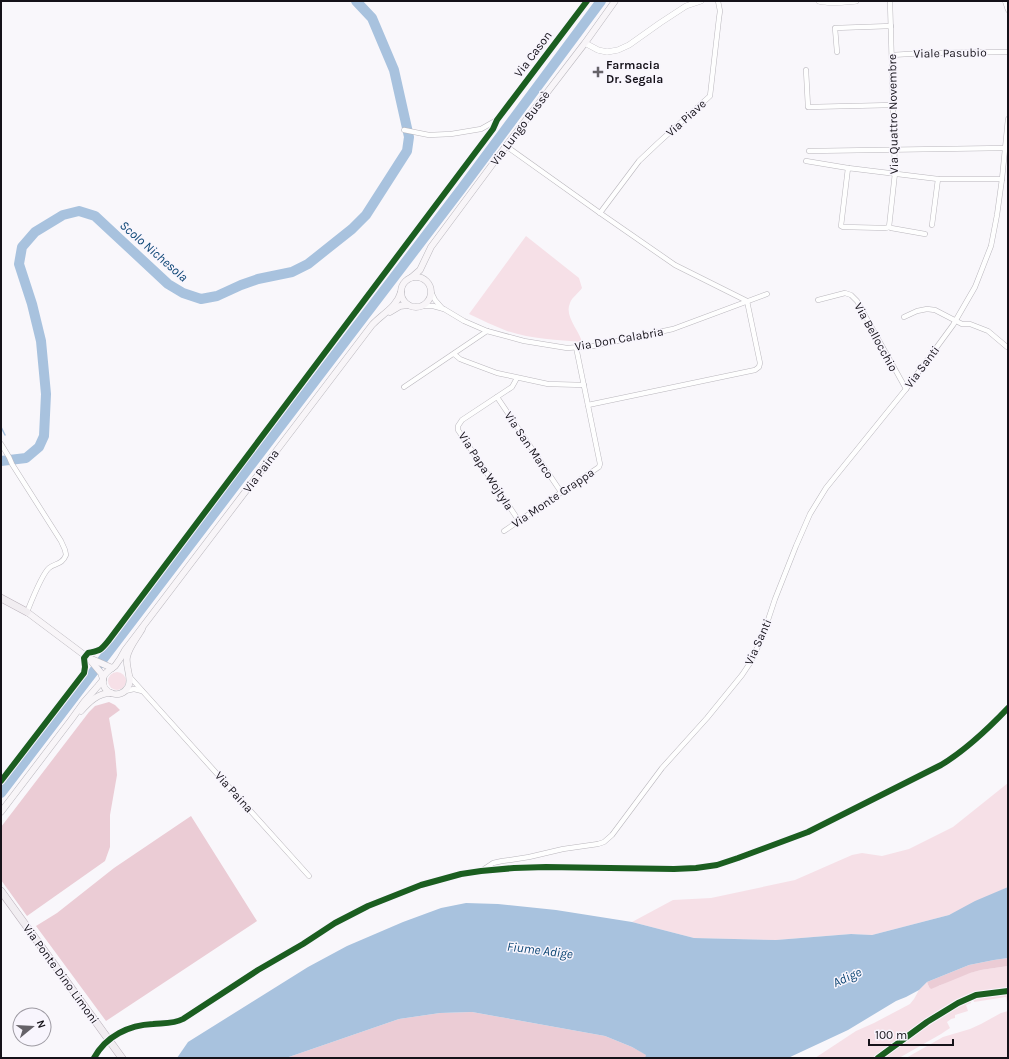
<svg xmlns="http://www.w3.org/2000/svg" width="1009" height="1059" font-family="Karla,sans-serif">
	<rect width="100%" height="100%" fill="#f9f7fb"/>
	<g fill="#f6e0e7">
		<path d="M 526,236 L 579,278 L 582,288 C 579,293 572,297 570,303 C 564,316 579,330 582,342 C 557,340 531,339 507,331 C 494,326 482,320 469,314 Z"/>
		<circle cx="117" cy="681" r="9"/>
		<polygon points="1008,783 1008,887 949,915 872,935 851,934 776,940 694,938 632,922 673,900 711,898 795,880 852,855 862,853 882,856 909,849 953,827"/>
		<polygon points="1008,966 1008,989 976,994 957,1001 926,1021 875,1058 815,1058 856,1031 874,1023 910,1004 914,999 919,990 927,982 929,987 939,986 954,978 969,973 981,970"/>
		<polygon points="1008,992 1008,1007 1006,997 974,1002 973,998 984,996"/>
		<path d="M 970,999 L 971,1003 L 966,1005 L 968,1011 L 955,1015 L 955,1018 L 951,1019 L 947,1022 L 950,1028 L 941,1034 L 899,1058 L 882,1058 C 910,1038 937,1012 970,999 Z"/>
		<polygon points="1008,1011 1008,1058 906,1058 943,1037 970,1029 981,1024 1001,1013"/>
	</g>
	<g fill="#ebccd5">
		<polygon points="109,702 115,705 120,710 109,718 115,752 117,775 110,815 110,847 105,861 27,916 1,880 1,827 89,712 95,706"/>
		<polygon points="191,816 257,921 106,1021 36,926 57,913 114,868"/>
		<polygon points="1008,958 1008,966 981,970 970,973 931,989 929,987 927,982 969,965 994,960"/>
		<polygon points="472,1012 605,1036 632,1047 647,1055 645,1058 286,1058 399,1019 440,1013"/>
	</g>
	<polygon fill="#a8c2de" points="1008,887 1008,958 994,960 969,965 927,982 919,990 906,997 896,1001 848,1030 788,1058 645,1058 646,1055 632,1047 605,1036 472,1012 440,1013 399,1019 286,1058 177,1058 188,1042 308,967 347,946 403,922 441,908 466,903 498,904 556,910 632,922 694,938 776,940 851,934 872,935 949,915 975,901"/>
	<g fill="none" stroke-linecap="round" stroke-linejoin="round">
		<polyline stroke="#a8c2de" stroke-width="1.5" points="1,427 5,435"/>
		<g stroke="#a8c2de" stroke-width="10">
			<polyline points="1,461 26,458 39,447 44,436 46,394 41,341 32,304 19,264 22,247 35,232 63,215 79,211 95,216 168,284 183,293 201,299 217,296 241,285 258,279 292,272 308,264 352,229 366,215 407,151 409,137 394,70 372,18 356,1"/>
			<polyline points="1,793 462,188 601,1"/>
		</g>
		<g stroke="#bab7bd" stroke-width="5.5">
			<g id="minor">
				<polyline points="1005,1 1008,10"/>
				<polyline points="837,52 835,28 891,26"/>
				<polyline points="892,55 924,53 1008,52"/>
				<polyline points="806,70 808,107 893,105"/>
				<polyline points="404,130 429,135 451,134 481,129 497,120 587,1"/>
				<polyline points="506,146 600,213 639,161 658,143 710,96 719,18 720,11 718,1"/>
				<polyline points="809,151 1005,148"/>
				<polyline points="806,161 848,168"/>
				<polyline points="932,225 938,179"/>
				<polyline points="889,227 895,173 890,1"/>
				<polyline points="925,234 891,228 889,227 886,228 843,227 841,226 848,168 938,179 1002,179"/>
				<polyline points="431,292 435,300 442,308"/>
				<polyline points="818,300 845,293 851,295 857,301 906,389"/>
				<polyline points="421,306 433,306 444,309 464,321 487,331 524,341 567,348 593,346 673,329 767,294"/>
				<polyline points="904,317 917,311 927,309 935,310 962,324 970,324 988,331 1007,347"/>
				<polyline points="454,354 460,359 465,361 497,373 548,384 584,385"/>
				<polyline points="517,378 512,387 462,420 458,426 458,430 519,521"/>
				<polyline points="404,387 487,331"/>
				<polyline points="497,397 561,492"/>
				<polyline points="588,405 755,370 759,367 760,363 747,301 675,265 600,213"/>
				<path d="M 1,444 L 9,457 L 12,464 L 61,541 L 65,550 L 66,555 C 62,565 55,563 49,568 C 42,574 31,602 27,612"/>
				<polyline points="504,531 599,467 600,464 576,347"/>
				<polyline points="129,676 309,876"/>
				<polyline points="125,691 134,689 142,691"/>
				<polyline points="481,871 493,863 502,861 510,860 529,857 563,849 598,844 604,842 612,835 662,768 707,718 742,675 750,663 762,638 775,599 796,546 810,514 826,488 906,389 953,325 975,287 991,246 997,215 1002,179 1008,119"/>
			</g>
		</g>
		<g stroke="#bab7bd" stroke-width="6">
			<g id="tertiary">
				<path d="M 819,1 C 831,4 844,2 856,1"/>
				<polyline points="585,43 598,50 607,52 618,50 629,45 660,23 686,6 701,1"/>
			</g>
		</g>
		<g stroke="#bab7bd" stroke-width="7">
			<g id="secondary">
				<circle cx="416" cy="292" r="15"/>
				<polyline points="412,277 420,270 431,247 506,146 585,43 615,1"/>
				<polyline points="390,312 400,306 408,305"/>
				<polyline points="27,612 87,657 103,664 112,668"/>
				<path d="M 142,629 C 137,638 129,647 127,657 C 125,667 133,679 128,687 C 121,700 101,694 103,679 C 104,672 110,670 115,666 C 119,661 122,656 125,650 L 372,325 C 382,314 397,307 401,292"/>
				<polyline points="91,661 101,673 103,679"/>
				<path d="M 81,711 C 89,702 98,693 111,693"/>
				<polyline points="1,812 71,720 84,702 98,686 103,680"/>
			</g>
		</g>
		<g stroke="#b9b0b9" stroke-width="8">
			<g id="primary">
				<polyline points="1,598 27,612"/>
				<polyline points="1,891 122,1058"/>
			</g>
		</g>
		<use href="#minor" stroke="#fefefe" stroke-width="4.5"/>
		<use href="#tertiary" stroke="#fefefe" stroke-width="5.5"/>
		<use href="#secondary" stroke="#f8f5f8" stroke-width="6"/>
		<use href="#primary" stroke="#f1edf1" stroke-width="7"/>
		<g stroke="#f8f5fd" stroke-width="8">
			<g id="cycleway">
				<path d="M 1,781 L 84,673 L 85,667 L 84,658 L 88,653 C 101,650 100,651 109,640 L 493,129 L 497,120 L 587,1"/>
				<path d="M 94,1058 C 106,1036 129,1025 153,1024 C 163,1023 174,1024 183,1019 L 258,970 L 303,944 L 335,923 L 368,906 L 421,885 L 461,874 L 481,871 L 514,868 L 546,867 L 674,869 L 696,868 L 717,865 L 738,858 L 808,832 L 941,765 C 966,750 987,730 1008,708"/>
				<polyline points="878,1058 927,1022 958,1003 976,995 1008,991"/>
			</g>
		</g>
		<use href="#cycleway" stroke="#1b5e20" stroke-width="6"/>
	</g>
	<path fill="#656268" stroke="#f8f5fd" stroke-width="1.5" d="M596 66h4v4h4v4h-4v4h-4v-4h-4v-4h4z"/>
	<g text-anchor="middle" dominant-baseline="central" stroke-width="3" stroke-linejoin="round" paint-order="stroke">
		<g font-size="12" fill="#151219" stroke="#f8f5fd">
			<text transform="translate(950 53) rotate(-1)">Viale Pasubio</text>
			<text transform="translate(533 54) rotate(-53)">Via Cason</text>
			<text transform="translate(893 114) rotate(-91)">Via Quattro Novembre</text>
			<text transform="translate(686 118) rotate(-42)">Via Piave</text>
			<text transform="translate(520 128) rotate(-53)">Via Lungo Bussè</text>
			<text transform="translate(876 337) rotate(61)">Via Bellocchio</text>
			<text transform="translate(619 339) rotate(-10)">Via Don Calabria</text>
			<text transform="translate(922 367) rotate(-53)">Via Santi</text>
			<text transform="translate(529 445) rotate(56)">Via San Marco</text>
			<text transform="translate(261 471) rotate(-53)">Via Paina</text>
			<text transform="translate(486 471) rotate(57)">Via Papa Wojtyla</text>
			<text transform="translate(553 498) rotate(-34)">Via Monte Grappa</text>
			<text transform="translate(758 642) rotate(-66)">Via Santi</text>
			<text transform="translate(234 792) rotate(48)">Via Paina</text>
			<text transform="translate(61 974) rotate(54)">Via Ponte Dino Limoni</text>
		</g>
		<g font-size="12" font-weight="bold" fill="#151219" stroke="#f8f5fd" text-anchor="start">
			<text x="606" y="65">Farmacia<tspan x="606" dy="14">Dr. Segala</tspan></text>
		</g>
		<g font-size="13" font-style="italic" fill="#0a4473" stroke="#f8f5fd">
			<text transform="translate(154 251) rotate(41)">Scolo Nichesola</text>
			<text transform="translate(540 950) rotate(7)">Fiume Adige</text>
			<text transform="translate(847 977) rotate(-24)">Adige</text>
		</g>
	</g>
	<rect width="1009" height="1059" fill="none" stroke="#151219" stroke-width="4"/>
	<g transform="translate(32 1027) rotate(72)"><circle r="19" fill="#f8f5fd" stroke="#9d9aa2"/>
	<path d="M0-3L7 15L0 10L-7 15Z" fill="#656268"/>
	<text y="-6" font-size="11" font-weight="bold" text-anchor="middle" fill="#151219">N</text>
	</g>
	<path d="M869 1039v6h84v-6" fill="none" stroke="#151219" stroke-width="2"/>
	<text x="875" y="1039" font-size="12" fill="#151219" stroke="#f8f5fd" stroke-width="3" paint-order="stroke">100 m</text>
</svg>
